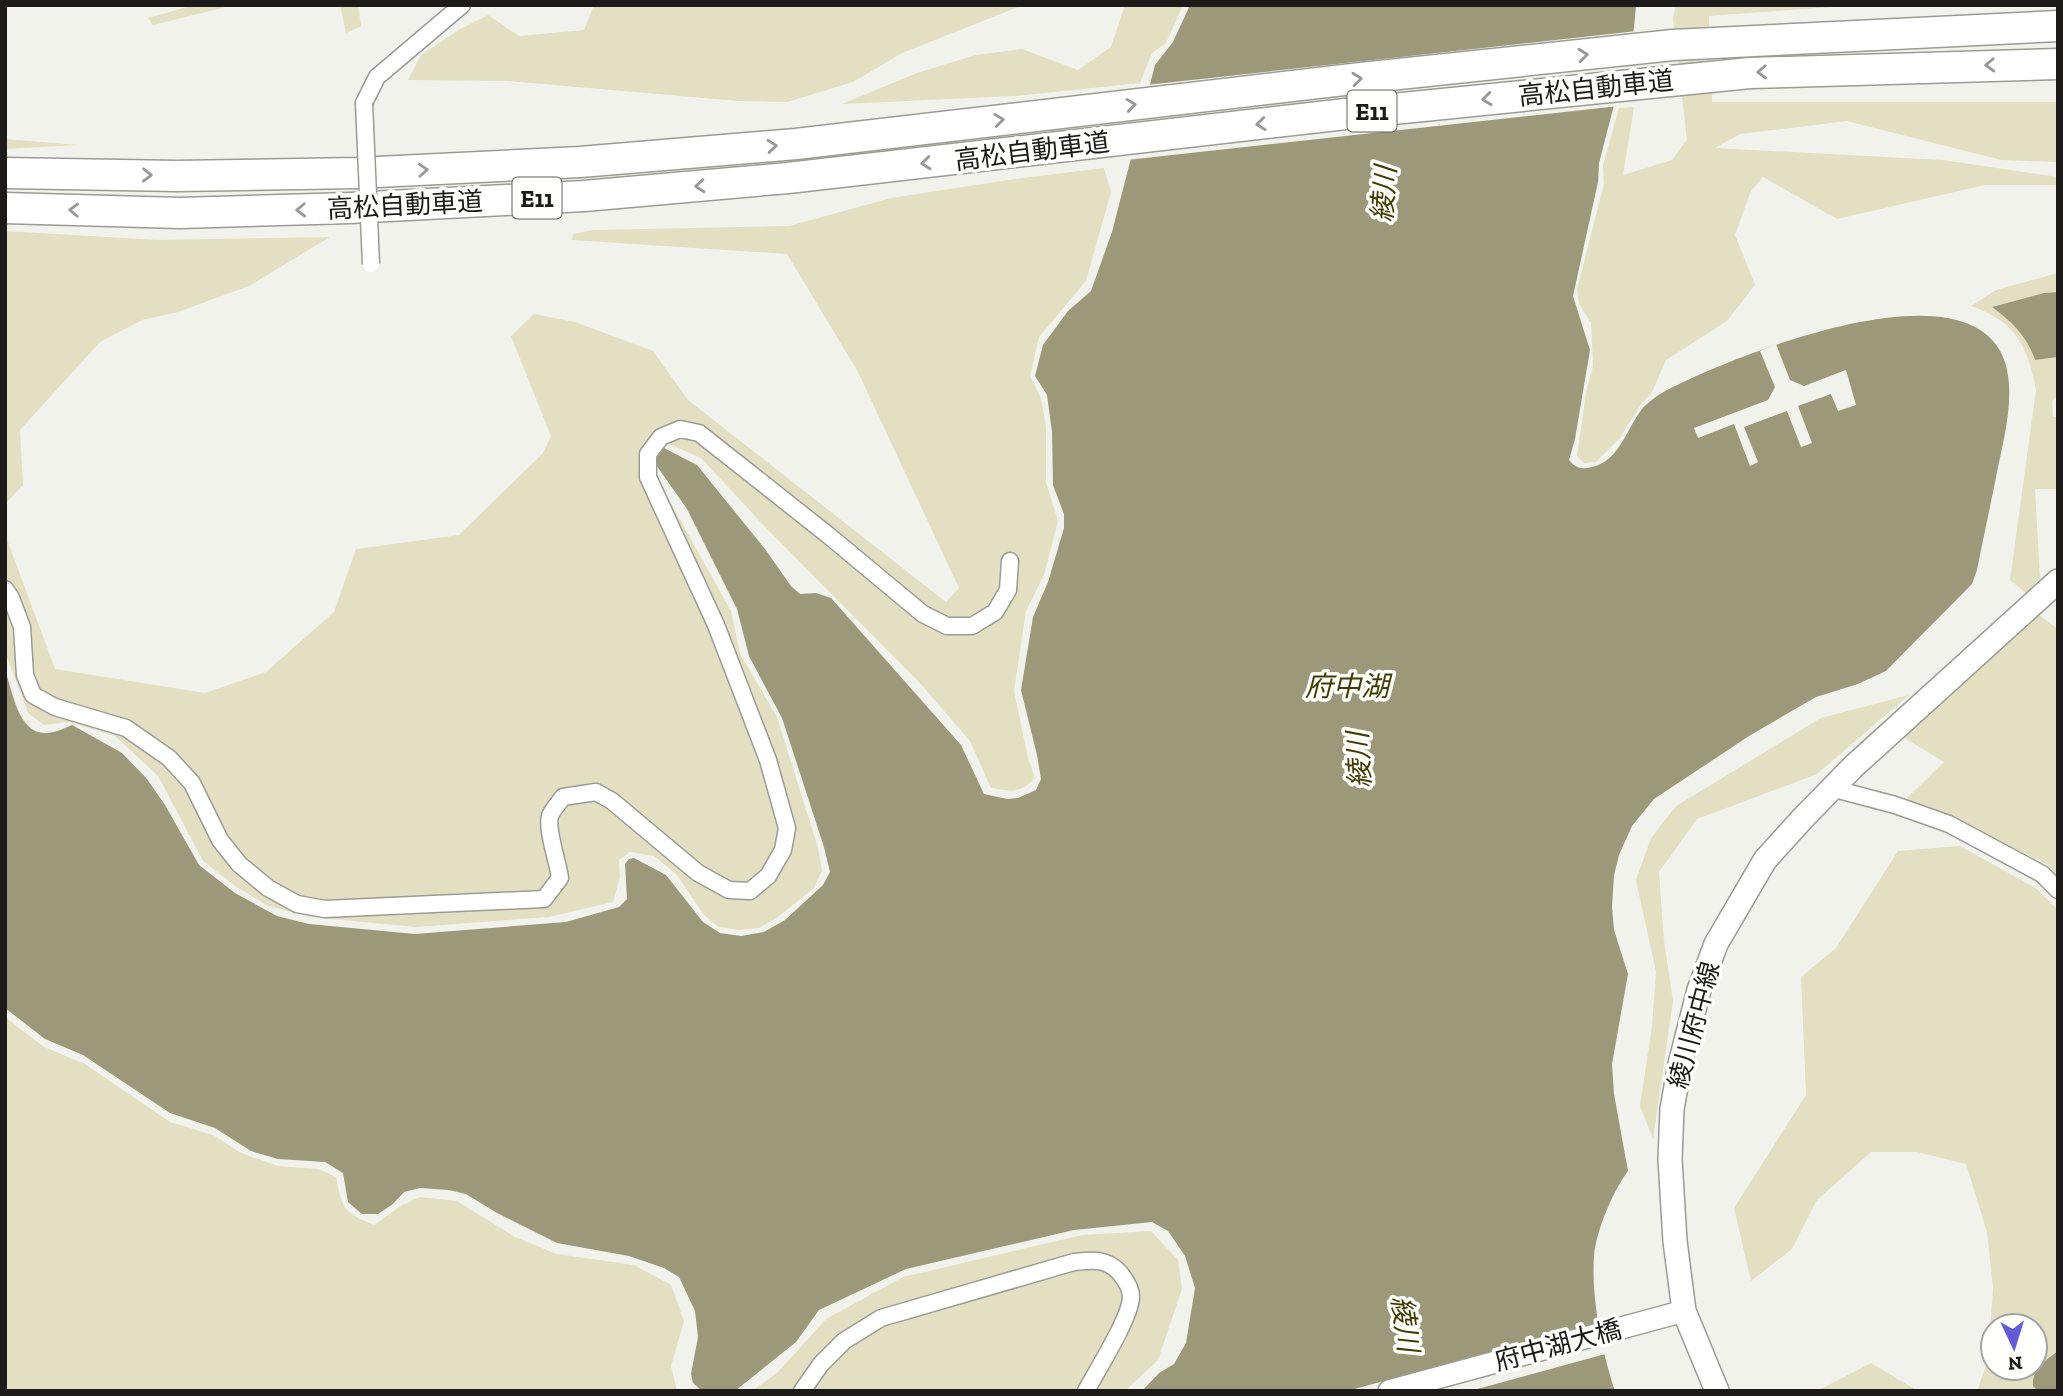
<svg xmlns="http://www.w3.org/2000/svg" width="2063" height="1396" font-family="'Zilla Slab','Noto Sans JP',serif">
	<rect width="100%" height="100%" fill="#f2f2ec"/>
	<g fill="#e3dfc2" fill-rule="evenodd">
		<polygon points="194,5 234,5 153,25 148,18"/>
		<polygon points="340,5 358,5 361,26 346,33"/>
		<polygon points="594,5 1023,5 902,53 853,82 787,102 738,101 508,81 408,80 421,55 460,29 488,15 519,36 584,30"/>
		<polygon points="1125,5 1183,5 1166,43 1152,53 1140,83 1015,96 842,104 917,73 976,55 1022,49 1078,70 1111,47"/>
		<polygon points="1676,5 1859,5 1709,16 1712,102 2058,102 2058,162 2001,160 1847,121 1740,134 1715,148 1943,160 2058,177 2058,185 1985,185 1837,219 1763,177 1751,191 1735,235 1755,285 1727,321 1666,360 1652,392 1640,406 1620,438 1596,462 1584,463 1577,456 1586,392 1593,366 1591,323 1579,304 1577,289 1604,184 1603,165 1619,108 1634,107 1623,175 1672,160 1687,140 1673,18"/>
		<polygon points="5,139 78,145 5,149"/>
		<path d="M 1104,168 L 1111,192 L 1086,281 L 1039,337 L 1030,376 L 1041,398 L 1046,427 L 1046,482 L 1058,521 L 1044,575 L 1026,611 L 1014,691 L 1028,758 L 1035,778 C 1019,794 1012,791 991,788 L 970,741 L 919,682 L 769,531 L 701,458 L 653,437 L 642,446 L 655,475 L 731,611 L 740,654 L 777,717 L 818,848 L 822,871 L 814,888 L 778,917 L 759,928 L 739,930 L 719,927 L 704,915 L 677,875 L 654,856 L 630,852 L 619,860 L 620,877 L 613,902 L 549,917 L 416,927 L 310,917 L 268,906 L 238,888 L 203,861 L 158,776 L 115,736 L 69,722 L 44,725 L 28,713 L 5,652 L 5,534 L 55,669 L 205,693 L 266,672 L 334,612 L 356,549 L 459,535 L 543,453 L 551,436 L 511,336 L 534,314 L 575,322 L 653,351 L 688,400 L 946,602 L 959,588 L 858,372 L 787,254 L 572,240 L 573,234 L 593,230 L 789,226 L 891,198 L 1022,178 Z"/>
		<polygon points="5,231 158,240 330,237 249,286 178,312 142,320 100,342 20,430 23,485 5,504"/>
		<path d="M 2058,273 L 2058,292 L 2044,293 L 1993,307 C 2012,322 2027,336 2035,360 L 2058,357 L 2058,395 L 2052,401 L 2053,417 L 2058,417 L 2058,489 L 2035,489 L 2040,579 L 2026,593 L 2010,580 L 2036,390 C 2027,345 2016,322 1971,306 L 1996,290 Z"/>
		<polygon points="2039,615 2058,629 2058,876 2045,863 1906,799 1944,762 1903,737"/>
		<polygon points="1909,695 1817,774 1697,819 1659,872 1664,941 1673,1001 1653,1139 1640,1106 1652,1026 1656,972 1636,880 1651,838 1676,806 1821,718"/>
		<path d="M 1960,846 L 2037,889 L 2058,910 L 2058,1351 L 2038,1367 L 2033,1386 L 2038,1391 L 1977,1391 L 1988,1360 L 1993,1288 L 1987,1232 L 1966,1164 L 1917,1152 L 1871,1152 L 1817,1200 L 1792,1249 L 1751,1281 L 1734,1208 L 1806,1095 L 1801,977 L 1836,948 L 1898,851 ZM 1993,1326 L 2035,1326 L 2035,1368 L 1993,1368 Z"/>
		<path d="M 5,1017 L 44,1047 L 85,1064 L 170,1122 L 213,1135 L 241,1153 L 278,1166 L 318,1169 L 336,1177 C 342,1209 344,1213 374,1225 L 402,1205 L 420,1197 L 457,1201 L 515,1237 L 557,1254 L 634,1265 L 671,1285 L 684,1321 L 671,1366 L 677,1391 L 5,1391 Z"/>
		<polygon points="1151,1231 1178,1260 1182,1289 1158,1360 1125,1391 752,1391 778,1372 826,1319 903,1277 1082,1235"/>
		<polygon points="1871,1363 1918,1391 1817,1391"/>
	</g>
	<g fill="#9c987a">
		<path d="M 1190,5 L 1636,5 L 1634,28 L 1599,163 L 1598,182 L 1573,296 L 1590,350 L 1575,439 L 1569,460 C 1574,466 1579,469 1587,468 C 1619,464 1625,431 1642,409 C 1648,402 1659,394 1667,390 C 1731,357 1971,258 2005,362 C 2016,398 2003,441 1996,477 C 1990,508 1983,539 1977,570 L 1972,584 L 1886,671 L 1858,684 L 1816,697 L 1749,736 L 1654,799 L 1632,826 L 1619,855 L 1614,875 L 1612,907 L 1614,930 L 1628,974 L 1612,1064 L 1614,1094 L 1628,1171 C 1613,1191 1596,1231 1594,1256 C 1591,1297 1602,1353 1615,1391 L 1142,1391 L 1159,1373 L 1174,1364 L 1186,1343 L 1195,1288 L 1185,1256 L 1168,1231 L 1152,1222 L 1074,1230 L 906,1269 L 819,1310 L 796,1342 L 735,1391 L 702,1391 L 693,1383 L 691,1374 L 698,1337 L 695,1311 L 679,1277 L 664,1268 L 629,1256 L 557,1243 L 497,1213 L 466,1194 L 449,1190 L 420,1188 L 404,1192 L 393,1204 L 378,1214 L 362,1214 L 348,1202 L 343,1173 L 325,1162 L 278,1159 L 251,1151 L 215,1128 L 170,1113 L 83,1055 L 45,1039 L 5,1008 L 5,670 C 13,692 18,734 46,733 C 55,733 65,728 72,725 L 122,753 L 147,779 L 165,805 L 199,865 L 235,893 L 277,916 L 309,924 L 415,934 L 566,922 L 619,907 L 627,899 L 625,864 L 629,859 L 634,858 L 666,875 L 703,922 L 720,933 L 741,936 L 764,932 L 785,920 L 823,885 L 830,872 L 824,847 L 782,718 L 749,656 L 737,609 L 687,509 L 654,462 L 656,444 L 697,465 L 765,549 L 791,586 L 800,594 L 816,593 L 831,598 L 961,745 L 984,794 L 1007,799 L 1018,798 L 1036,790 L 1041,779 L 1037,755 L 1021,690 L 1033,617 L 1048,582 L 1064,528 L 1064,514 L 1053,485 L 1052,432 L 1047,395 L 1035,376 L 1043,345 L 1068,311 L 1091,291 L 1112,232 L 1155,65 L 1173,42 Z"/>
		<path d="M 2058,292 L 2058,357 L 2035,360 C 2027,336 2012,322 1992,307 L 2044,293 Z"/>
		<path d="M 2058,1351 L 2058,1391 L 2038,1391 L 2033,1386 C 2032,1369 2045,1361 2058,1351 Z"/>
	</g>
	<g fill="#f2f2ec">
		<polygon points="1637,31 1619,106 1127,160 1146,85"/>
		<polygon points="1776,344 1790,380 1804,386 1846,370 1856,405 1838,411 1831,394 1798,406 1812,443 1801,447 1787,411 1744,427 1758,462 1750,466 1734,424 1698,438 1694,428 1768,400 1775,387 1760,351"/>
		<polygon points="1603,1322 1609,1353 1470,1391 1347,1391"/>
	</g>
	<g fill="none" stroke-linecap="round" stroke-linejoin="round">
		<g stroke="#9b9b95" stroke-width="19">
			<g id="minor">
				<polyline points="364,103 377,77 462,5"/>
				<path d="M 5,589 L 11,598 L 22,627 L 25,675 L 33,695 L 55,707 L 126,728 L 169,758 L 192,783 L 220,840 L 239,864 L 268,888 L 297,904 L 325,909 L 544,899 L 560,878 C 558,862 546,829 550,816 C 552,810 559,803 563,797 L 596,792 L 612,801 L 698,873 L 729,890 L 750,891 L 768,876 L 783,850 L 787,828 L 768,760 L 716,625 L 648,477 L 648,454 L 661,437 L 680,429 L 699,433 L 828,535 L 923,614 L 947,626 L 972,626 L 995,612 L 1008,590 L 1010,561"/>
				<polyline points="1831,788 1895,805 1949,824 2042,874 2058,890"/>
				<path d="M 802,1391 L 821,1364 L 844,1341 L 881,1318 L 1074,1262 C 1092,1260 1106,1258 1119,1272 C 1125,1279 1131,1287 1131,1297 C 1130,1319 1097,1370 1086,1391"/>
			</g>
		</g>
		<g stroke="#9b9b95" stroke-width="24">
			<polyline id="tertiary" points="1389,1391 1684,1311"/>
		</g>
		<g stroke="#9b9b95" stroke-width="26">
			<polyline id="secondary" points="1717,1391 1684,1311 1675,1241 1670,1159 1672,1109 1680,1064 1699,990 1716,944 1765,860 1803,818 1854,766 2058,581"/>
		</g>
		<g stroke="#9b9b95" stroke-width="33">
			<g id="motorway">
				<polyline points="5,173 177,176 357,173 580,162 796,144 1361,78 1673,45 2058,26"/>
				<polyline points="5,208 180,213 350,208 584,196 788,178 1363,112 1750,73 2058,64"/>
			</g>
		</g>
		<use href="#minor" stroke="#fff" stroke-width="16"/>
		<use href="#tertiary" stroke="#fff" stroke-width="21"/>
		<use href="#secondary" stroke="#fff" stroke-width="23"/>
		<use href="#motorway" stroke="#fff" stroke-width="30"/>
		<g stroke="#9b9b95" stroke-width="19" stroke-linecap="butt">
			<polyline id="minor-bridge" points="364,103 371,264"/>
		</g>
		<use href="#minor-bridge" stroke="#fff" stroke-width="16"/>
	</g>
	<defs><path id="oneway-chevron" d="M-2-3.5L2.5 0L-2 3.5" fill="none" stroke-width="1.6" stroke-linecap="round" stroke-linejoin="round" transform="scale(1.75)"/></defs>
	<g stroke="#999898">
		<use href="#oneway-chevron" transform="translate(1583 55) rotate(-6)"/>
		<use href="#oneway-chevron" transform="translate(1990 65) rotate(178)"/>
		<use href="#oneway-chevron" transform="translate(1762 72) rotate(178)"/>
		<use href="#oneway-chevron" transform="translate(1357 79) rotate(-6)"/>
		<use href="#oneway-chevron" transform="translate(1487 99) rotate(174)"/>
		<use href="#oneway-chevron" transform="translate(1131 105) rotate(-7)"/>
		<use href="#oneway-chevron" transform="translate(999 120) rotate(-7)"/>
		<use href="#oneway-chevron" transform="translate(1261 124) rotate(173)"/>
		<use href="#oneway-chevron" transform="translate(772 146) rotate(-5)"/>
		<use href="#oneway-chevron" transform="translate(926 163) rotate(174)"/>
		<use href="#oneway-chevron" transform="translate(423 170) rotate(-3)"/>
		<use href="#oneway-chevron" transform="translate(147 175) rotate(1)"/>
		<use href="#oneway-chevron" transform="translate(700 186) rotate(175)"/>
		<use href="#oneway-chevron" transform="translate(74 210) rotate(-178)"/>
		<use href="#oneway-chevron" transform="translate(301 210) rotate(178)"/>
	</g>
	<g text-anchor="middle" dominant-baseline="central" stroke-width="7" stroke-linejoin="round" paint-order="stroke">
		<g fill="#fffffe" stroke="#605f5e" stroke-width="2">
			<rect x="1347.5" y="90.5" width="49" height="41" rx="5"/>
			<rect x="512.5" y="177.5" width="49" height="41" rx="5"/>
		</g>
		<g font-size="24" font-weight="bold" fill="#1c1b19">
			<text x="1372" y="111">E11</text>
			<text x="537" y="198">E11</text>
		</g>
		<g font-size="26" fill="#1c1b19" stroke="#fffffe">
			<text transform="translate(1596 88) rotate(-6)">高松自動車道</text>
			<text transform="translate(1032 151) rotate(-7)">高松自動車道</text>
			<text transform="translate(405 205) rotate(-3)">高松自動車道</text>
			<text transform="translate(1694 1025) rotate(-75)">綾川府中線</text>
			<text transform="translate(1558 1345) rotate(-15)">府中湖大橋</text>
		</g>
		<g font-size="28" font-style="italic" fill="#433c01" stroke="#fffffe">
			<text transform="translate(1384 194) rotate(-86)">綾川</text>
			<text x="1347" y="686">府中湖</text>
			<text transform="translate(1359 760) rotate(-93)">綾川</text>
			<text transform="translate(1405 1324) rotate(82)">綾川</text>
		</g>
	</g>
	<rect width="2063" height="1396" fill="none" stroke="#1c1b19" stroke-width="14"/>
	<g transform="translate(2014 1347) rotate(176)"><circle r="33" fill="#fffffe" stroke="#a4a4a2" stroke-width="2"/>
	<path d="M0-5L12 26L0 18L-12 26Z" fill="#645cd5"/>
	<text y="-10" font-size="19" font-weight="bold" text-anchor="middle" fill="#1c1b19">N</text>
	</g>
</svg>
